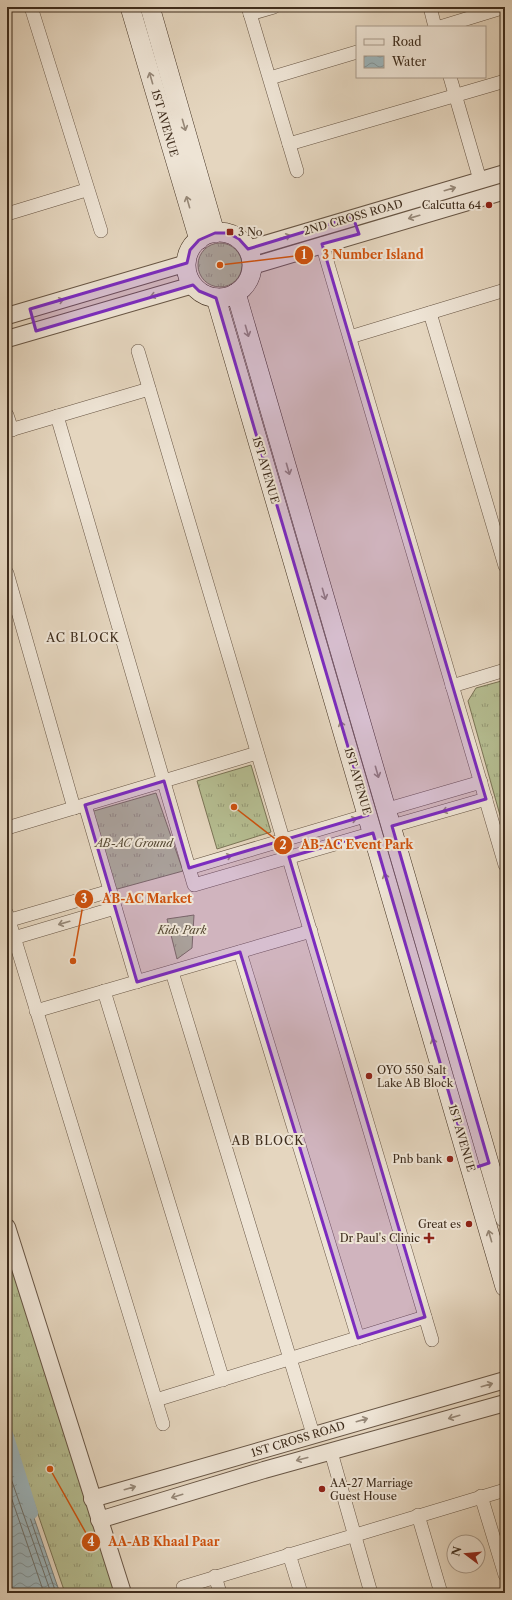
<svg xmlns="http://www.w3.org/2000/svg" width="512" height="1600" font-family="'Libre Caslon Text',serif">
	<defs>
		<pattern id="grass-tufts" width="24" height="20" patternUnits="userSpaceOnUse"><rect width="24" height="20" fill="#b5bd91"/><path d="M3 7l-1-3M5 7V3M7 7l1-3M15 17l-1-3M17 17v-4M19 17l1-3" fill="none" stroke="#959a76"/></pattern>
		<pattern id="water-waves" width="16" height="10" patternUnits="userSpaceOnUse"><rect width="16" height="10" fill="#9cb6be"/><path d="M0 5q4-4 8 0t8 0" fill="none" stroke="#81949a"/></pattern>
	</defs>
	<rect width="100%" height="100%" fill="#e5d6bf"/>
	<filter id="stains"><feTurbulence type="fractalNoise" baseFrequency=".005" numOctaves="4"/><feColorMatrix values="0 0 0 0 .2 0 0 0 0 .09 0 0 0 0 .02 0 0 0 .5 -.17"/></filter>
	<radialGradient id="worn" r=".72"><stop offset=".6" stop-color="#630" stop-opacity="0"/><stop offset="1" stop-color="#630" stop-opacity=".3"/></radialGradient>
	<g fill="url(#grass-tufts)" stroke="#7a7456">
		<circle cx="220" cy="265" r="22"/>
		<polygon points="505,680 505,833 468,701 476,688"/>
		<polygon points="251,765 271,832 217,849 197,781"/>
		<polygon points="156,793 183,871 110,891 87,813"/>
		<polygon points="194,915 192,948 177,959 167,919"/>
		<polygon points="7,1255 119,1593 65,1593 7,1424"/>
	</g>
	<polygon fill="url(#water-waves)" stroke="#767f7d" points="7,1439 56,1582 60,1593 13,1593 7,1576"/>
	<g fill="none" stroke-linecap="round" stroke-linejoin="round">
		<g stroke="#6d716d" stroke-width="1">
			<polyline points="7,1451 56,1593"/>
			<polyline points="7,1467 51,1593"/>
			<polyline points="7,1485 44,1593"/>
		</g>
		<polyline stroke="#9cb6be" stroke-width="12" points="7,1434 32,1513"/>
		<g stroke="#685645" stroke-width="14">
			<g id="minor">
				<polyline points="31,7 101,231"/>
				<polyline points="248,7 297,171"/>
				<polyline points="430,7 435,27"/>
				<polyline points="250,14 274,7"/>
				<polyline points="440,27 505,7"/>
				<polyline points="450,77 480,180"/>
				<polyline points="270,78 357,52"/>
				<polyline points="289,144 505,81"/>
				<polyline points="7,214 86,190"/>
				<polyline points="322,244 505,865"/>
				<polyline points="430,313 505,566"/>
				<polyline points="350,337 505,290"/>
				<polyline points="138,351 432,1340"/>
				<polyline points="7,415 12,430"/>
				<polyline points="57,416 194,885 373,833"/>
				<polyline points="7,431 149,389"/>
				<polyline points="7,573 74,808"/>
				<polyline points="452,686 505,670"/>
				<polyline points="85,805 137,982"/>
				<polyline points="388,809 481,782"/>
				<polyline points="392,826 486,799"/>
				<polyline points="7,828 257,753"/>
				<polyline points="189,868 368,815"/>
				<polyline points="7,914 163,1424"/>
				<polyline points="7,921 110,891"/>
				<polyline points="7,940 115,908"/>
				<polyline points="240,952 358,1338"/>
				<polyline points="172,972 313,1434"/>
				<polyline points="104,991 223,1380"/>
				<polyline points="36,1011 311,931"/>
				<polyline points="156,1400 425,1317"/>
				<polyline points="331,1452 371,1593"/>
				<polyline points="481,1496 505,1575"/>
				<polyline points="418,1515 441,1593"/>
				<polyline points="289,1554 301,1593"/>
				<polyline points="215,1576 220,1593"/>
				<polyline points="183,1587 505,1490"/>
			</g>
		</g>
		<g stroke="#685645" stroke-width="18">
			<g id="tertiary">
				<polyline points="248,249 505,173"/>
				<polyline points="252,266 505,191"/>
				<polyline points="7,316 187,263"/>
				<polyline points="7,339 193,285"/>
				<polyline points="7,1227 123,1593"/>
				<polyline points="92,1499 505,1380"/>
				<polyline points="99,1520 264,1470 505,1403"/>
			</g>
		</g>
		<g stroke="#3e2c1c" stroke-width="20">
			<g id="secondary">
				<polyline points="130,7 199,240"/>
				<polyline points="150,7 215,233"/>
				<circle cx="219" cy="265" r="33"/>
				<polyline points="236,293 505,1218"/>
				<polyline points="216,298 505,1287"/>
			</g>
		</g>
		<use href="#minor" stroke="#eee4d5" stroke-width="13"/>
		<use href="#tertiary" stroke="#eee4d5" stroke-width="16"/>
		<use href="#secondary" stroke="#eee4d5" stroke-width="19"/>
	</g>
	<defs><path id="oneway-shaft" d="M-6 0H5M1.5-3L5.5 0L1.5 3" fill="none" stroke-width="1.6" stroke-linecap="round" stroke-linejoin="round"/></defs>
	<g stroke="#968878">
		<use href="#oneway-shaft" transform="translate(151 78) rotate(-106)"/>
		<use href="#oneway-shaft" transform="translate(184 125) rotate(74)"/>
		<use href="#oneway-shaft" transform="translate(450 189) rotate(-16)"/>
		<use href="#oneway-shaft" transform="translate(188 202) rotate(-106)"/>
		<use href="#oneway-shaft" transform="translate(414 217) rotate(164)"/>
		<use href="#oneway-shaft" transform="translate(285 237) rotate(-16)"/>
		<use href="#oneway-shaft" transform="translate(156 295) rotate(164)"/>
		<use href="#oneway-shaft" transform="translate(58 301) rotate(-16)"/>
		<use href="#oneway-shaft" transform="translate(247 331) rotate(74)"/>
		<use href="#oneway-shaft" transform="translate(288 469) rotate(74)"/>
		<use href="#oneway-shaft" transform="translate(324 594) rotate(74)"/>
		<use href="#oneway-shaft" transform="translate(342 727) rotate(-106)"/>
		<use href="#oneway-shaft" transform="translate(377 772) rotate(74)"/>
		<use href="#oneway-shaft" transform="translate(448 810) rotate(164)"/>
		<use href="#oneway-shaft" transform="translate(351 820) rotate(-16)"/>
		<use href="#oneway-shaft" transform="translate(226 857) rotate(-16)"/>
		<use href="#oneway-shaft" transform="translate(386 879) rotate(-106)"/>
		<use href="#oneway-shaft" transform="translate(64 923) rotate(164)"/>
		<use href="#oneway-shaft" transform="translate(434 1044) rotate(-106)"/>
		<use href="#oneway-shaft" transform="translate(490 1236) rotate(-106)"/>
		<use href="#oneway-shaft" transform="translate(487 1385) rotate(-16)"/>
		<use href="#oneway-shaft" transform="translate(454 1417) rotate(164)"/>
		<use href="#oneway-shaft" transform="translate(362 1420) rotate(-16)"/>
		<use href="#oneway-shaft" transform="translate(302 1459) rotate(165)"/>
		<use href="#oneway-shaft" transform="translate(130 1488) rotate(-16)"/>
		<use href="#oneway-shaft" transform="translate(177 1496) rotate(163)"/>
	</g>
	<path fill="#7b2cbf" fill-opacity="0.2" stroke="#7b2cbf" stroke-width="3" stroke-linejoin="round" d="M 353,217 L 359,234 L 322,244 L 486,799 L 392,826 L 489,1163 L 471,1169 L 373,833 L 289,857 L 425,1317 L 358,1338 L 240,952 L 137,982 L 85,805 L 164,781 L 189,868 L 368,815 L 216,298 L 199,291 L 193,285 L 36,331 L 30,309 L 187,263 L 190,250 L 199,240 L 215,233 L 228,233 L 239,239 L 248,249 Z"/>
	<g fill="#8f2418" stroke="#eee4d5" stroke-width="1.5">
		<circle cx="489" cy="205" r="4"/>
		<rect x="226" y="228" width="8" height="8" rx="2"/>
		<circle cx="369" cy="1076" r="4"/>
		<circle cx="450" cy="1159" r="4"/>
		<circle cx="469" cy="1224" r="4"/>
		<path d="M427 1232h4v4h4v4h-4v4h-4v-4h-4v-4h4z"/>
		<circle cx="322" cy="1489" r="4"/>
	</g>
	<g text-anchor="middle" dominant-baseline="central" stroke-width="4" stroke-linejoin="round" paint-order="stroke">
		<g font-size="11" fill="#3e2c1c" stroke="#eee4d5">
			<text transform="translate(165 123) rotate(74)">1ST AVENUE</text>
			<text transform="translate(353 217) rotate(-16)">2ND CROSS ROAD</text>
			<text transform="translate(266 470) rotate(74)">1ST AVENUE</text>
			<text transform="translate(358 781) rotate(74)">1ST AVENUE</text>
			<text transform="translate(462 1138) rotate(74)">1ST AVENUE</text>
			<text transform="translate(298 1439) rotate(-17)">1ST CROSS ROAD</text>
		</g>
		<g font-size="11" fill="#3e2c1c" stroke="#eee4d5" text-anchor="end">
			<text x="481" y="205">Calcutta 64</text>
			<text x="238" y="232" text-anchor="start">3 No</text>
			<text x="377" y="1070" text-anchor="start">OYO 550 Salt<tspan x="377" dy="13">Lake AB Block</tspan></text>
			<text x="442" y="1159">Pnb bank</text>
			<text x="461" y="1224">Great es</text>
			<text x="420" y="1238">Dr Paul's Clinic</text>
			<text x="330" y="1483" text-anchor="start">AA-27 Marriage<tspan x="330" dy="13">Guest House</tspan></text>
		</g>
		<g font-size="11" font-style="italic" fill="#564933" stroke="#eee4d5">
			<text x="134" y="843">AB-AC Ground</text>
			<text x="182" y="930">Kids Park</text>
		</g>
		<g font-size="12" letter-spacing="1" fill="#3e2c1c" stroke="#eee4d5">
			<text x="83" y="637">AC BLOCK</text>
			<text x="268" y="1140">AB BLOCK</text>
		</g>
	</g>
	<path fill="none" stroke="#ce520e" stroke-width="1.5" d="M220 265L304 255M234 807L283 845M73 961L84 899M50 1469L91 1542"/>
	<g fill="#ce520e" stroke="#eee4d5" stroke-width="1.5">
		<circle cx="220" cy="265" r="4"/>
		<circle cx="234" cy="807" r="4"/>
		<circle cx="73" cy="961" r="4"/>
		<circle cx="50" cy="1469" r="4"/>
		<circle cx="304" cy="255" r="10"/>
		<circle cx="283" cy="845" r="10"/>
		<circle cx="84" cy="899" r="10"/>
		<circle cx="91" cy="1542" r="10"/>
	</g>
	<g font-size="12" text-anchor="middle" font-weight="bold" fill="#fff">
		<text x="304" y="259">1</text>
		<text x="283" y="849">2</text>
		<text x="84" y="903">3</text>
		<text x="91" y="1546">4</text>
	</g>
	<g font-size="12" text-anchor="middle" font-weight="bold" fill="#ce520e" stroke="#eee4d5" stroke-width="4" stroke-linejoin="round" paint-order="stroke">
		<text x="373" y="259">3 Number Island</text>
		<text x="357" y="849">AB-AC Event Park</text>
		<text x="147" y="903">AB-AC Market</text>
		<text x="164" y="1546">AA-AB Khaal Paar</text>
	</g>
	<rect width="512" height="1600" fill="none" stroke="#e5d6bf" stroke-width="24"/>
	<rect x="8" y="8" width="496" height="1584" fill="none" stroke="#3e2c1c" stroke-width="2"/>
	<rect x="12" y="12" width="488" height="1576" fill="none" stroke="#3e2c1c"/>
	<rect x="356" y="26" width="130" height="52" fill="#eee4d5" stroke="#a89a8b"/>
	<rect x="364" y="39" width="20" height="6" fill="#eee4d5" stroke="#a89a8b"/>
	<text x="392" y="46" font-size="12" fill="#3e2c1c">Road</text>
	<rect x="364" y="56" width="20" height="12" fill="url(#water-waves)" stroke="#a89a8b"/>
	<text x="392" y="66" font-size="12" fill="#3e2c1c">Water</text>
	<g transform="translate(466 1554) rotate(286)"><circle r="19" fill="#eee4d5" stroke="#a89a8b"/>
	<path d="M0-3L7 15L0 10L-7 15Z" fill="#8f2418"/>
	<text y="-6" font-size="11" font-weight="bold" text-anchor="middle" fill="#3e2c1c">N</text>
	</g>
	<rect width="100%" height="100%" filter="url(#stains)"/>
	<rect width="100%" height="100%" fill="url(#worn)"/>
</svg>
